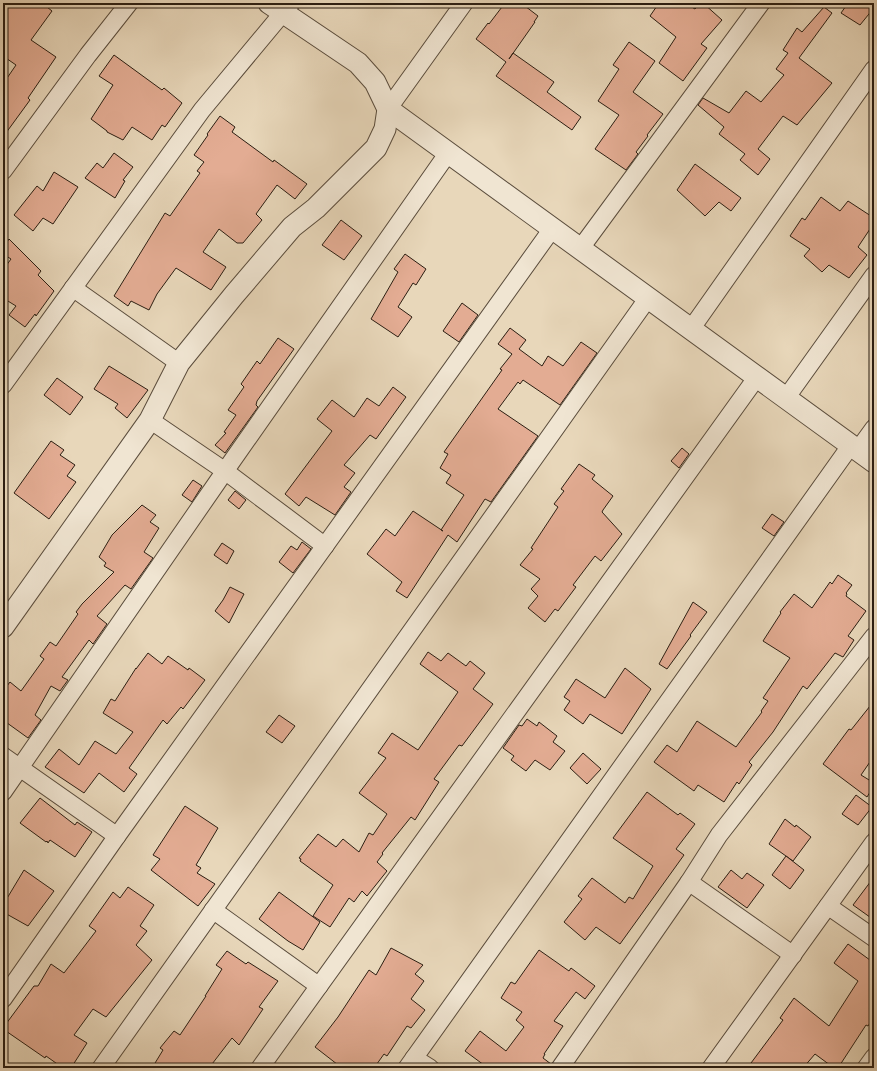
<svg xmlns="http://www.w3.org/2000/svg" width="877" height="1071" font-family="'EB Garamond',serif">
	<rect width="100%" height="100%" fill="#e8d7ba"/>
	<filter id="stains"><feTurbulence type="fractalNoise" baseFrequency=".005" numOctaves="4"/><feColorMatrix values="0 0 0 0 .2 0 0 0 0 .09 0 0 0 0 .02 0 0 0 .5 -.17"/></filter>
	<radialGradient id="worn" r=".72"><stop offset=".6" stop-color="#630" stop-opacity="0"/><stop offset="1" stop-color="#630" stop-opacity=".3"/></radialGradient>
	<g fill="#e3ac93" stroke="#2b1e12">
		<polygon points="3,3 42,3 52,11 31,40 56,57 28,98 30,100 3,137 3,84 16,65 3,56"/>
		<polygon points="505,3 521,3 538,16 534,22 535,22 509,59 513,53 554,82 547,92 581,117 572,130 496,76 506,62 476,39 488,23 489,24"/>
		<polygon points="659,3 685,3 695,9 700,3 703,3 722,20 701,44 707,48 683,81 659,63 676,37 650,16"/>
		<polygon points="848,3 863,3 873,9 860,25 841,13"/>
		<polygon points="824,7 832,13 799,58 832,83 797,125 783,116 758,149 770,159 758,175 740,160 745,154 719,134 724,127 698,105 703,98 729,113 746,91 761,102 784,75 776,69 788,53 783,50 797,28 802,32"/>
		<polygon points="629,42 655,61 633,92 663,114 647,135 648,136 636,152 638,154 626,170 595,149 619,115 598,101 619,69 613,65"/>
		<polygon points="114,55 162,90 164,88 182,103 165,127 162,125 152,140 132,127 123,140 107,132 107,131 91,119 113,85 99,76"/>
		<polygon points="220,116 235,127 232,132 273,162 274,160 307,184 295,199 277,185 256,214 262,220 243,243 237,243 219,229 203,252 226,267 211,290 176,268 157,294 149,310 131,301 128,306 114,296 165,213 170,216 200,173 197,171 204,162 194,155 208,135 207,134"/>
		<polygon points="114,153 133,167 123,180 125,181 115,198 85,178 97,163 103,168"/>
		<polygon points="695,164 741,198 731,211 719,202 705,216 677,190"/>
		<polygon points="54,172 78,187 53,224 43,218 33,231 14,215 37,186 43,191"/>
		<polygon points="821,197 840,211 848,201 874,218 874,223 858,247 867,255 849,278 829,265 822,272 804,256 810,249 790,236 802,218 805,220"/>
		<polygon points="341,220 362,236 344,260 322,245"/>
		<polygon points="9,239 41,271 38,275 54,291 36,316 35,314 25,327 9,315 16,306 3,298 3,270 11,259 3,254 3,248"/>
		<polygon points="405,254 426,269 416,285 413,283 398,307 412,317 398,337 371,319 398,272 394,269"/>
		<polygon points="462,303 478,315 459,342 443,331"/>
		<polygon points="510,328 526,340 519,349 542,366 548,356 563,366 581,342 597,353 560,405 523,380 520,384 518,382 498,409 538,436 491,502 485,499 457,542 448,535 407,598 396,591 402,582 367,554 386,529 395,536 413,511 443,531 441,530 464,495 446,483 451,475 440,468 448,454 444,452 502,370 500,369 512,354 498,344"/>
		<polygon points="278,338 294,349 257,401 256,405 258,407 225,453 215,445 226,433 224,432 236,415 228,410 244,387 241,384 257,361 260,364"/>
		<polygon points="109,366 148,390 127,418 115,408 118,404 94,389"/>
		<polygon points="57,378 83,397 70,415 44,395"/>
		<polygon points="393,387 406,397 376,439 370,435 344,465 355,473 344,487 351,492 335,515 306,497 299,506 285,494 332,431 317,419 332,400 354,417 367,398 379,406"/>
		<polygon points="51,441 64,450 60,455 75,465 67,476 76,482 49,519 14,493"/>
		<polygon points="682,448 689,454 679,468 671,461"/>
		<polygon points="579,464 595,475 592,479 613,496 603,510 602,512 622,534 601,561 595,556 573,585 576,587 558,611 555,609 545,622 528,608 538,596 531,589 540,579 520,565 533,549 531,548 558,507 554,504 564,491 561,489"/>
		<polygon points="193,480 202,486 192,502 182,495"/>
		<polygon points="235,491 246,500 239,509 228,500"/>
		<polygon points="142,505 156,515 150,522 159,528 144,552 153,558 131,589 125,585 97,616 107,624 93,644 89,640 62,677 68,680 60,691 51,686 35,715 41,720 28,738 3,720 3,691 10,682 21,691 44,659 40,656 50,642 56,646 78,614 76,612 82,604 114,572 104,566 106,563 99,557 112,535"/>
		<polygon points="772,514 784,522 774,536 762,528"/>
		<polygon points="302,542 311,549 293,573 279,562 291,546 297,550"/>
		<polygon points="222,543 234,551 227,564 214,555"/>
		<polygon points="838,575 852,585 846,593 847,594 846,596 866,611 848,636 854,640 843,657 835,653 807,689 803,686 773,732 749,762 752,765 739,784 737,782 724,802 698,785 694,791 654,762 667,745 677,752 697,721 736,747 762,712 761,711 768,701 763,698 790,658 763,641 781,613 780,612 794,594 812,608 830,582 832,584"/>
		<polygon points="230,587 244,594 229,623 215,611 223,600"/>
		<polygon points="693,602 707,612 690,635 691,636 667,669 659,664"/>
		<polygon points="428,652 441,661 448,653 466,666 470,661 485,673 473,689 493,704 462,746 459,745 434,779 439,782 415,820 411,817 382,853 383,854 377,862 387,871 367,896 362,891 354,902 349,898 330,927 313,916 333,885 300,861 301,859 299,858 318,834 336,847 343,839 359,852 369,833 373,835 387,814 359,793 386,758 378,753 392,733 418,750 458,692 420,664"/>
		<polygon points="148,653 162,664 168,656 188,670 189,668 205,680 183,709 181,707 167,724 163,720 129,768 137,774 124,792 99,773 84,793 45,767 59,749 79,765 95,741 116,754 133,732 103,713 111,699 115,701 136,668 136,669"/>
		<polygon points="625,668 651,689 622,734 590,714 583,724 564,710 570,701 564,697 576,679 605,698"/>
		<polygon points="874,701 874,756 861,775 874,783 874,786 867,797 823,764 849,729 851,730"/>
		<polygon points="279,715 295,726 282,743 266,732"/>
		<polygon points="527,719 537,726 539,722 557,736 553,742 565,751 550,770 535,760 526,771 511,760 514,756 503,748 519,725 522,726"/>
		<polygon points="583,753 601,769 587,784 570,768"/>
		<polygon points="647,792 678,815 680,813 695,824 676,849 684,855 620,944 596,927 585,940 564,922 582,899 578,896 592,878 625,903 629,897 633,899 653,866 613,838"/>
		<polygon points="856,795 872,807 858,825 842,814"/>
		<polygon points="40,798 75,825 77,822 92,832 75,857 50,840 48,843 47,841 46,842 20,823"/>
		<polygon points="185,806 218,828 196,865 201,868 197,873 215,884 198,906 151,870 160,859 153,855"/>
		<polygon points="785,819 795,827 796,825 811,837 793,861 769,844"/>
		<polygon points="786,856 804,870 790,889 772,875"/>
		<polygon points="24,870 54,891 28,926 3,912 3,905"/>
		<polygon points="731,870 742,879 747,873 764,885 747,908 718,887"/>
		<polygon points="874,877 874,920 853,905"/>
		<polygon points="128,887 154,905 140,926 147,931 136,945 152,960 106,1017 93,1009 74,1035 87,1043 71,1068 63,1068 46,1056 45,1058 3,1029 3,1028 34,986 38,986 51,964 64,973 96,931 89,926 113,892 120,898"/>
		<polygon points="279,892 320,922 303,950 288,941 259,919"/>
		<polygon points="848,944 874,963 874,1017 868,1026 866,1025 838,1068 834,1068 815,1054 803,1068 759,1068 751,1063 783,1020 780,1018 794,998 829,1026 858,981 834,963"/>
		<polygon points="391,948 423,965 415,974 424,981 411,999 425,1010 411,1028 407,1026 387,1056 384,1054 374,1068 342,1068 315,1047 338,1017 369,970 376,975"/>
		<polygon points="539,950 569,971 571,968 595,986 585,999 576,992 554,1021 563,1026 544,1054 545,1054 543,1058 551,1064 550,1068 488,1068 465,1051 480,1031 506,1051 524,1027 516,1020 522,1012 501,998 511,982 515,984"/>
		<polygon points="227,951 246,964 248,962 278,981 259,1007 263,1009 239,1045 232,1038 209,1068 152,1068 163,1050 160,1048 174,1031 180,1035 206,996 205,996 222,969 216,965"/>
	</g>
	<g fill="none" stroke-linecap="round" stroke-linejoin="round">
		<g stroke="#5a4c3c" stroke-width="19">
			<g id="minor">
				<polyline points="388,109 464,3"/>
				<polyline points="3,171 88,55 129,3"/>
				<polyline points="580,249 761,3"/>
				<polyline points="73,288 179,363"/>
				<polyline points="691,329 874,69"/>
				<polyline points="3,385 202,110 291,3"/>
				<polyline points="786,398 874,275"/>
				<polyline points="150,420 225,471 325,546"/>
				<polyline points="858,450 874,428"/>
				<polyline points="3,756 117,836"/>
				<polyline points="3,792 225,471 448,153"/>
				<polyline points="689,882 793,955"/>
				<polyline points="828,906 874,938"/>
				<polyline points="213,910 319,986"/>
				<polyline points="3,999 117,836 552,229"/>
				<polyline points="414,1058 430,1068"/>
				<polyline points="101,1068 648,298"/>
				<polyline points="260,1068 757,377"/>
				<polyline points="407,1068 851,445"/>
				<polyline points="560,1068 689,882 719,835 874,636"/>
				<polyline points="711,1068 874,842"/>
				<polyline points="866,1068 874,1057"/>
			</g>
		</g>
		<g stroke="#5a4c3c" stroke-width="23">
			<g id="tertiary">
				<polyline points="388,109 874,462"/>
				<polyline points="3,627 150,420 179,363 234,295 292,227 316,208 376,148 385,129 388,109 375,82 358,63 269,3"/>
			</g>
		</g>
		<use href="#minor" stroke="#f0e5d2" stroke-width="17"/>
		<use href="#tertiary" stroke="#f0e5d2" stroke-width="21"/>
	</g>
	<rect width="877" height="1071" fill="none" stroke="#e8d7ba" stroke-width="16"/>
	<rect x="4" y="4" width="869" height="1063" fill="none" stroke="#2b1e12" stroke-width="2"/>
	<rect x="8" y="8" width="861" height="1055" fill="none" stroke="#2b1e12"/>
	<rect width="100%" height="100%" filter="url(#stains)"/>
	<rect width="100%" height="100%" fill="url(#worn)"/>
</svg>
